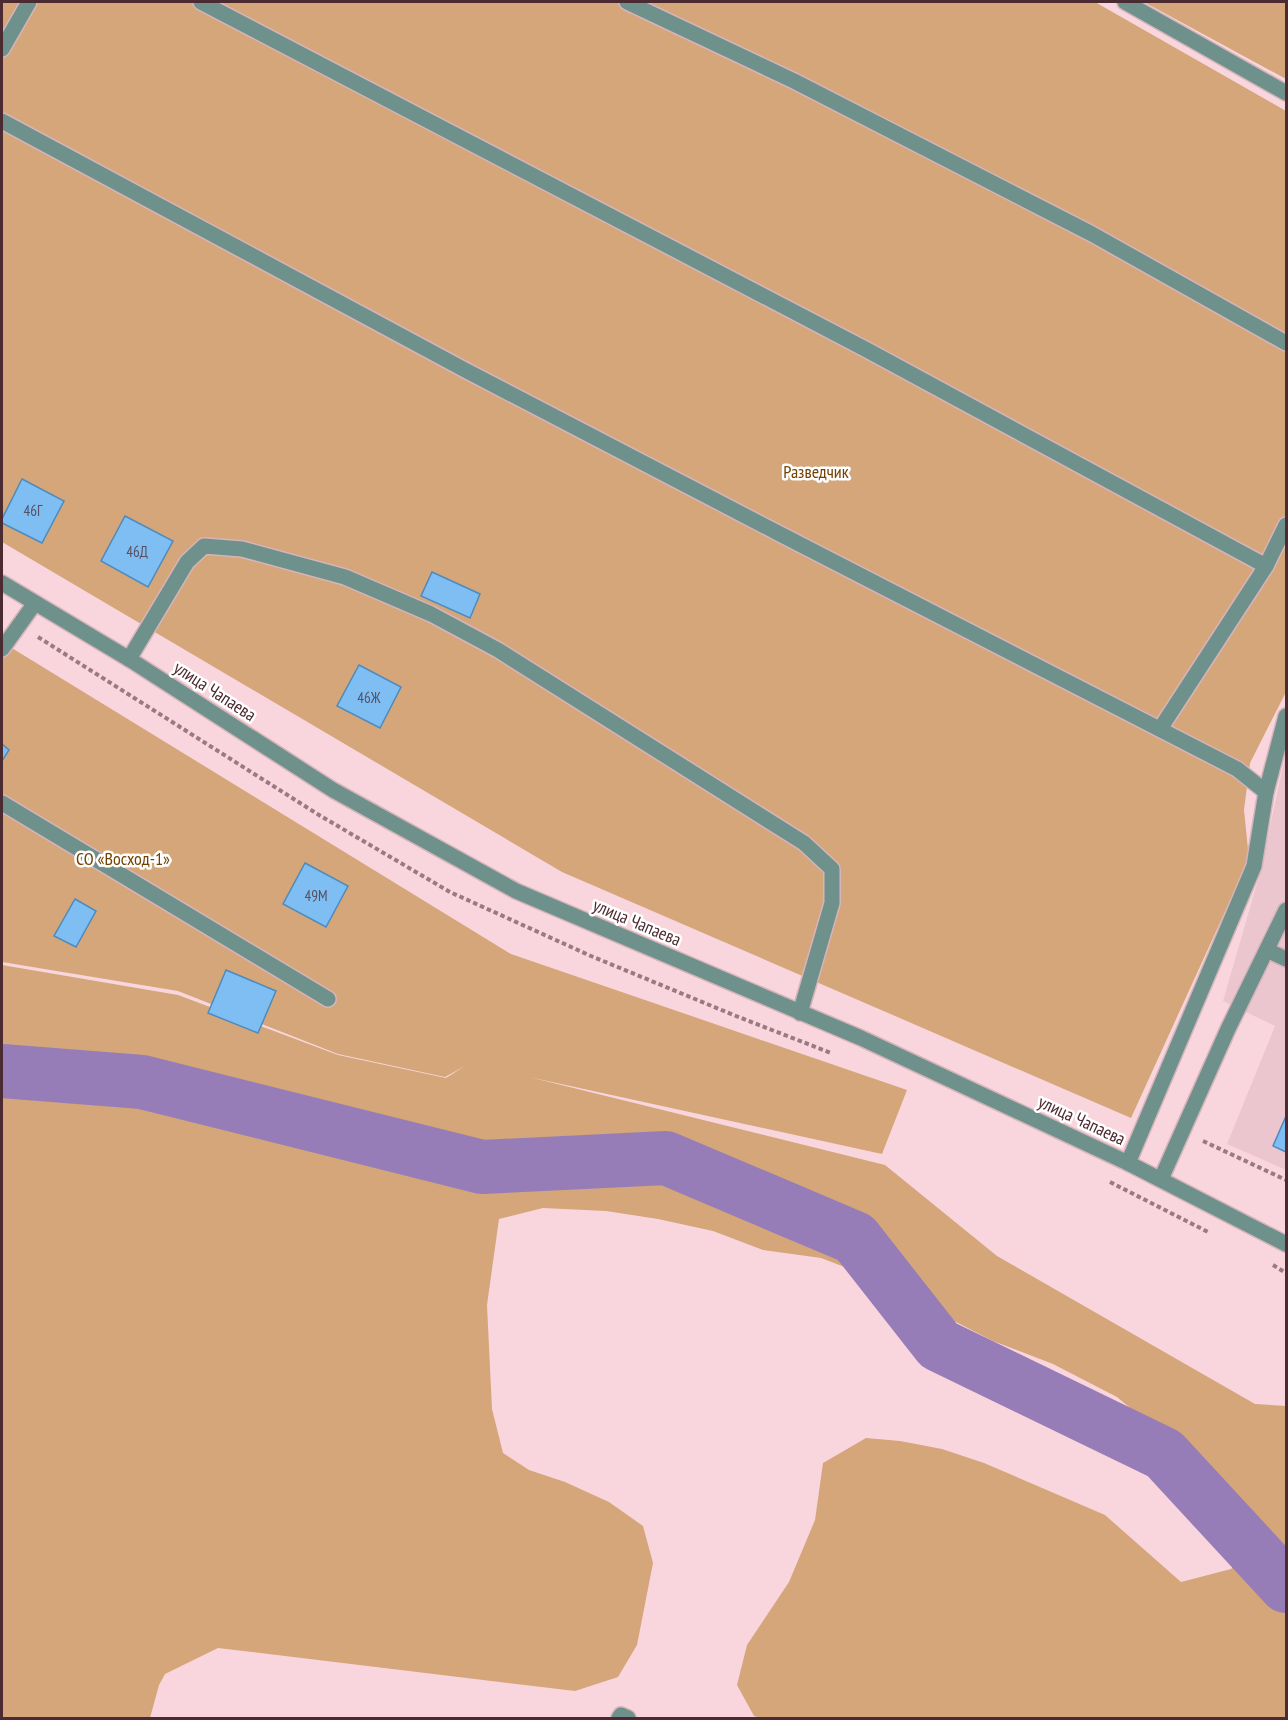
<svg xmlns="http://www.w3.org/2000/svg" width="1288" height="1720" font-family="'PT Sans Narrow',sans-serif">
	<rect width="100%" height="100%" fill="#f9d6dd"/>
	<polygon fill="#ecc6ce" points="1286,752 1286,1170 1227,1144 1275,1026 1223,1001 1260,873"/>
	<g fill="#d4a67a">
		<polygon points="2,2 24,2 2,41"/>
		<polygon points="34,2 1095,2 1286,111 1286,692 1250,763 1244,810 1249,859 1131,1118 562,872 2,542 2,59"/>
		<polygon points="1144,2 1286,2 1286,79"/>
		<polygon points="2,642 511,954 907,1090 882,1154 529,1077 885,1165 997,1256 1255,1404 1286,1406 1286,1718 761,1718 754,1716 737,1685 747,1645 789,1582 815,1520 823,1463 866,1438 900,1441 942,1449 984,1463 1105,1515 1181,1582 1231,1569 1246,1551 1254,1523 1214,1478 1117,1397 1053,1364 993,1341 917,1302 884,1282 821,1258 763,1250 713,1231 658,1219 606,1211 543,1208 499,1219 487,1305 492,1409 503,1453 529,1470 565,1482 609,1502 643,1526 653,1563 637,1645 618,1677 575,1691 218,1648 165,1674 159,1685 150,1718 2,1718 2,965 178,995 338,1055 446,1078 465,1066 445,1077 338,1054 178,991 2,962"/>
	</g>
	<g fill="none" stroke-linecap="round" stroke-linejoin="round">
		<polyline stroke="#977db7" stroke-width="54" points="2,1071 142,1082 482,1167 666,1158 855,1238 939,1345 1164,1454 1286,1586"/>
	</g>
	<g fill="#7ebef3" stroke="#4d8bbe" stroke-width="1.5">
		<polygon points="22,479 64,501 42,543 2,523 2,519"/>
		<polygon points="125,516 173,541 148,587 101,561"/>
		<polygon points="432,572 480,594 470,618 421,596"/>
		<polygon points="359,665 401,687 380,728 337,706"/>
		<polygon points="2,744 9,750 2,761"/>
		<polygon points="305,863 348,886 326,927 283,904"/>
		<polygon points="75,899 96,911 76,947 54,936"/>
		<polygon points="226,970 276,991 258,1033 208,1013"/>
		<polygon points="1286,1116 1286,1152 1273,1146"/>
	</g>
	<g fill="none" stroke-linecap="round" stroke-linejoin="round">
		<g stroke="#d6b4bb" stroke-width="18">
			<g id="minor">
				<polyline points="201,2 867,350 1266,566"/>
				<polyline points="627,2 794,81 1092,234 1286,343"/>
				<polyline points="1125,2 1286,93"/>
				<polyline points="2,49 29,2"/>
				<polyline points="2,121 465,370 778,533 1237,769 1266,792 1254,866 1128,1163"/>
				<polyline points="2,583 129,659 333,790 516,891 861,1038 1128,1163 1286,1244"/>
				<polyline points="2,649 35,603"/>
				<polyline points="129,659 187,562 204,546 242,549 345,577 431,614 498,650 804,843 832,869 832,903 800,1013"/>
				<polyline points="1160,729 1266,566 1286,525"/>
				<polyline points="1266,792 1286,716"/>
				<polyline points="2,803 328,999"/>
				<polyline points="1267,950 1286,959"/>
				<polyline points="1161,1179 1228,1029 1286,910"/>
				<polyline points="619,1718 621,1715 628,1718"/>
			</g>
		</g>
		<g stroke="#9b7980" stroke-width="4" stroke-dasharray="4.5 3" stroke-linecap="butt">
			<polyline points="38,637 319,815 450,892 591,956 736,1016 831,1053"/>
			<polyline points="1203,1141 1286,1180"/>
			<polyline points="1110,1182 1210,1233"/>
			<polyline points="1273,1265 1286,1273"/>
		</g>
		<use href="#minor" stroke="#6e918c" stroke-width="15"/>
	</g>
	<g text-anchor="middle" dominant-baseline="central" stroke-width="5" stroke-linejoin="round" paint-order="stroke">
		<g font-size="15" fill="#584f62">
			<text x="33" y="510">46Г</text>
			<text x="137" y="551">46Д</text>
			<text x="369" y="697">46Ж</text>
			<text x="316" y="895">49М</text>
		</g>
		<g font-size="18" fill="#724201" stroke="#fff">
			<text x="816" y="471">Разведчик</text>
			<text x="123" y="858">СО «Восход-1»</text>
		</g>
		<g font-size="18" fill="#4b2a32" stroke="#fff">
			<text transform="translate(215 691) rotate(33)">улица Чапаева</text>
			<text transform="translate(637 922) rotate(23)">улица Чапаева</text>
			<text transform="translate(1082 1120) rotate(25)">улица Чапаева</text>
		</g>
	</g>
	<rect width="1288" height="1720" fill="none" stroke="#4b2a32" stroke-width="6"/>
</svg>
